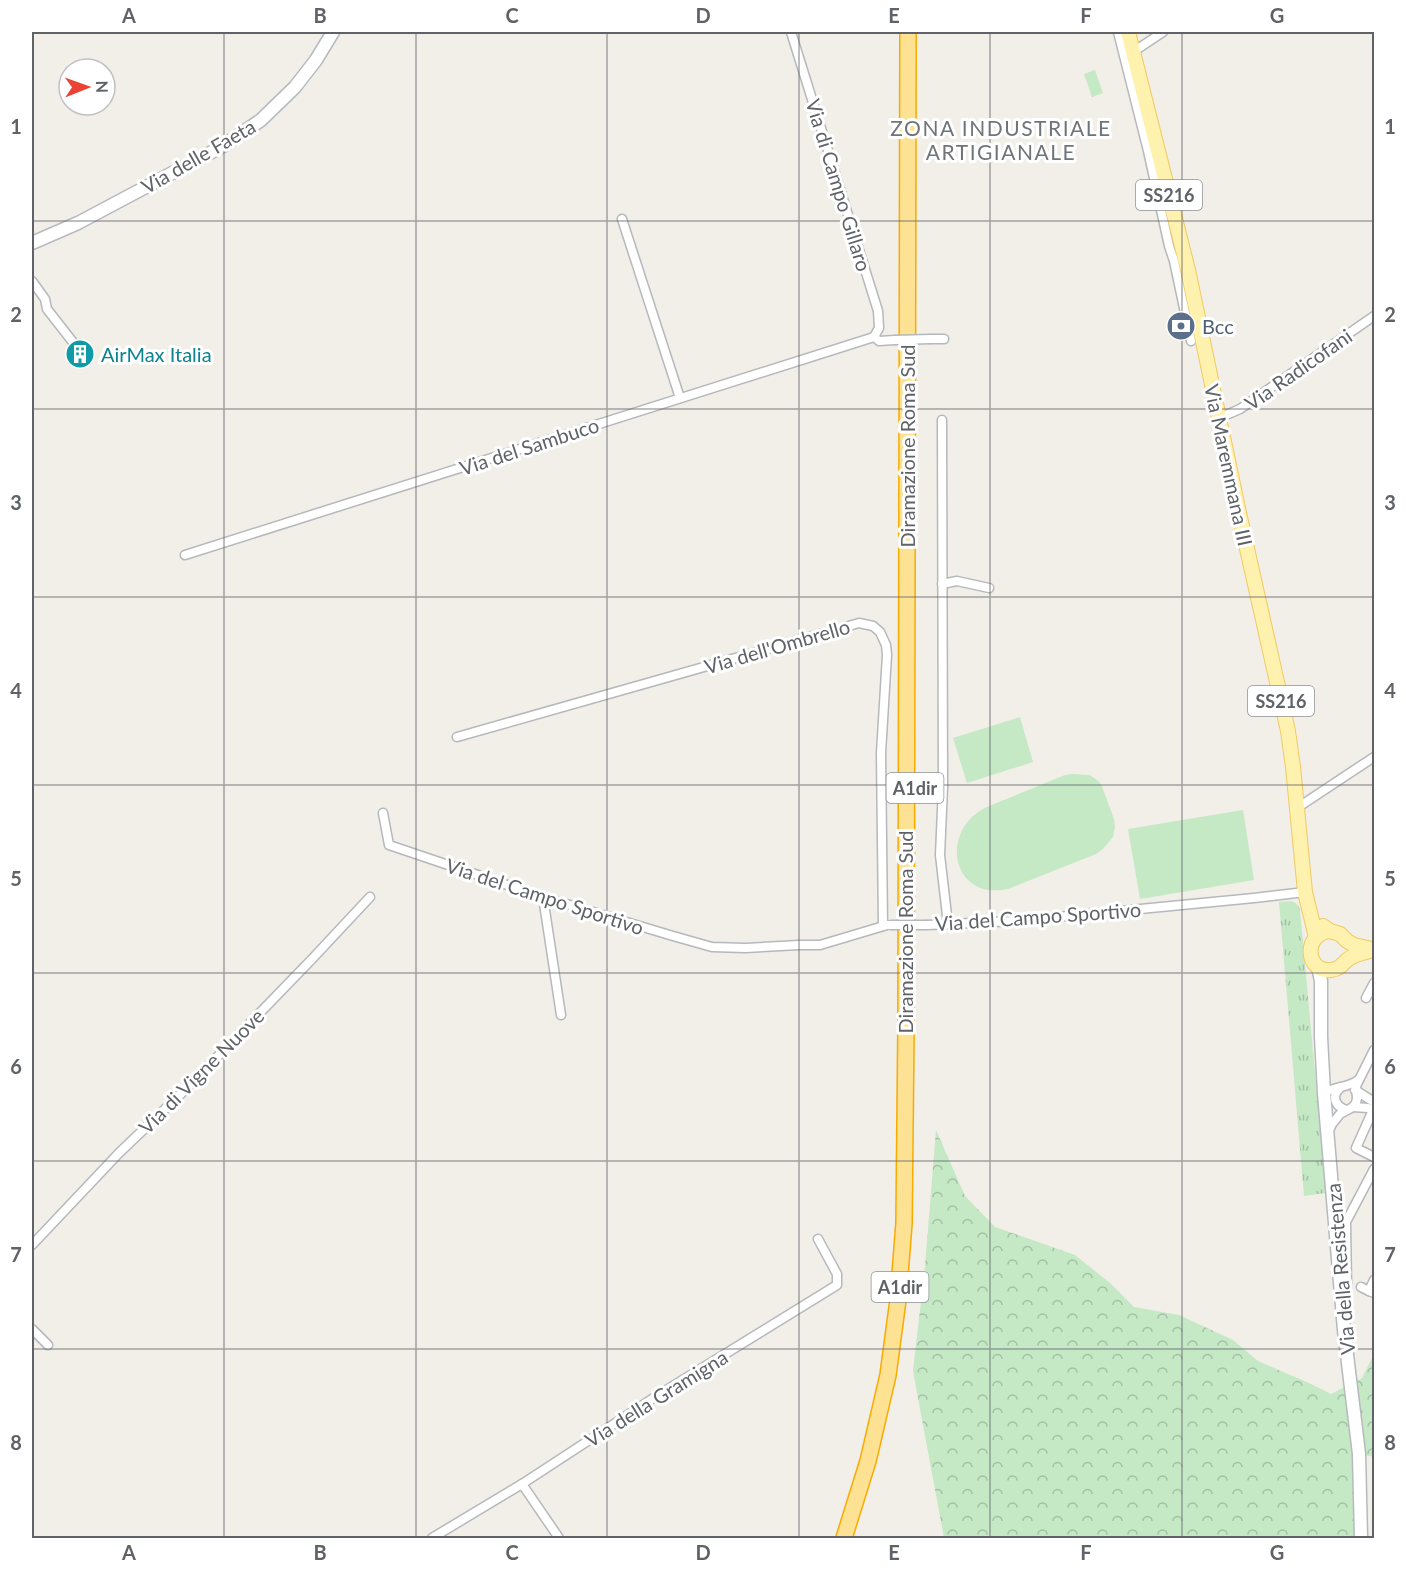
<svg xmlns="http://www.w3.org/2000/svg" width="1406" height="1570" font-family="Lato,sans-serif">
	<defs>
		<pattern id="grass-tufts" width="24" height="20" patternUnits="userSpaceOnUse" patternTransform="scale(1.5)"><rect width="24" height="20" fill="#c5e8c5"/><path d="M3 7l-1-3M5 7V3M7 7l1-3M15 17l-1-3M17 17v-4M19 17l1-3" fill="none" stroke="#a3c0a4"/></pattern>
		<pattern id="forest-crowns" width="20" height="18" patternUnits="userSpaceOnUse" patternTransform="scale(1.5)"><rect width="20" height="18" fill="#c5e8c5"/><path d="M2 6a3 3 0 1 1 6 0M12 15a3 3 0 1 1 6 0" fill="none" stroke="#a3c0a4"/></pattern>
	</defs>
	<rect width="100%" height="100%" fill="#f1efe8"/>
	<g fill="url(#grass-tufts)">
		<polygon points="1095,70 1103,93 1092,97 1084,74"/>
		<path d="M 1279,902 C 1288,901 1297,899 1300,910 L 1326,1193 L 1304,1196 Z"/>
	</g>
	<polygon fill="url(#forest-crowns)" points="936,1130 965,1196 995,1227 1075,1255 1110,1283 1134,1307 1179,1315 1233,1340 1258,1361 1309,1383 1331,1394 1362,1378 1374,1354 1374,1457 1360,1454 1362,1538 944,1538 913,1371 925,1266"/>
	<g fill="#c5e8c5">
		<polygon points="1020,717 1033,762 967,783 953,738"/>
		<path d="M 1072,774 L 1089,775 L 1096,779 L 1101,784 L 1114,819 L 1115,827 L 1113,837 L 1103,849 L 1096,854 L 1008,889 C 950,901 939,829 987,807 L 1065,775 Z"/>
		<polygon points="1243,810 1254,880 1140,899 1128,829"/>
	</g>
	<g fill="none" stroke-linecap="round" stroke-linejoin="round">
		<g stroke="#b5b8bc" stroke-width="11">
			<g id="street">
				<polyline points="791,32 878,311 879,328 874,337"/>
				<polyline points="1118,32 1148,151 1169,246 1174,261 1191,341"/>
				<polyline points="1133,52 1163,32"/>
				<polyline points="622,219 680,398"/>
				<polyline points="32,281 45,299 47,309 79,350"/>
				<polyline points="874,337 879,341 895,340"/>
				<polyline points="931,339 944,339"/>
				<polyline points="1219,418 1240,409 1374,316"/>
				<polyline points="942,420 943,787 940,855 948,924"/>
				<polyline points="185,555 874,337"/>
				<polyline points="942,584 957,581 989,588"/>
				<polyline points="457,737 859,623 873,626 880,632 886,645 887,655 881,753 883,926"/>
				<polyline points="1297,808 1374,757"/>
				<polyline points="383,813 389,845 543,897 673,936 712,947 746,948 799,945 820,945 887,925"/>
				<polyline points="543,897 561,1015"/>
				<polyline points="927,925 1016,921 1254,898 1305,892"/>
				<polyline points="1366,998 1374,983"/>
				<path d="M 1340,1088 C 1332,1095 1334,1105 1344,1109"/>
				<polyline points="1355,1090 1374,1102"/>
				<path d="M 1324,1093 C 1335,1086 1348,1088 1358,1080"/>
				<polyline points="1353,1107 1368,1108 1374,1111"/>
				<polyline points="1373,1110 1356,1148 1374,1157"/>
				<polyline points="1328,1133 1332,1124 1340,1114 1353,1107 1356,1103 1357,1098 1356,1086 1374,1050"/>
				<polyline points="32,1245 119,1153 189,1086 313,958 370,897"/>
				<polyline points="1374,1280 1369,1291 1374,1293"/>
				<polyline points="1361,1287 1369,1291"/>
				<polyline points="1341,1291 1345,1291 1347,1288 1346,1222 1374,1169"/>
				<polyline points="32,1329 48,1345"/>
				<polyline points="522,1484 559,1538"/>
				<polyline points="432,1538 522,1484 652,1399 837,1285 837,1274 818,1239"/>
			</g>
		</g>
		<g stroke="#b6babf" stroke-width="15">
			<g id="secondary">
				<polyline points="32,243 78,223 223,146 261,120 295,87 316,60 333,32"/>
				<polyline points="1318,967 1321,981 1321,1037 1324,1093 1344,1330 1359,1454 1361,1538"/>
			</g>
		</g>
		<g stroke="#f2c960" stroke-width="16">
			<g id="primary">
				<polyline points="1128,32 1188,270 1239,513 1288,731 1293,767 1305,892 1316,937"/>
				<polyline points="1323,926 1330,931 1340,934 1347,941 1354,945 1372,949"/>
				<path d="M 1330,931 C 1302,934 1306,973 1331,970 C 1339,969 1342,965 1347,960 C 1354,954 1366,952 1374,950"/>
			</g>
		</g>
		<g stroke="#f9ab00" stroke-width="18">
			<polyline id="highway" points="844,1538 868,1461 888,1375 898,1300 904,1223 906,1028 908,32"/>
		</g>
		<use href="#street" stroke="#fff" stroke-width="8"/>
		<use href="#secondary" stroke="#fff" stroke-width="12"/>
		<use href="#primary" stroke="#fff2af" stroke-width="14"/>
		<use href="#highway" stroke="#fde293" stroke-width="15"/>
		<g stroke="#b5b8bc" stroke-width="11" stroke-linecap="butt">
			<g id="street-bridge">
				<polyline points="895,340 931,339"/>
				<polyline points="890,925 927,925"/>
			</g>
		</g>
		<use href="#street-bridge" stroke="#fff" stroke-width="8"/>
	</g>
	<path fill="none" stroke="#5f6368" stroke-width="1.5" stroke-opacity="0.55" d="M 224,32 L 224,1538M 416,32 L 416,1538M 607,32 L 607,1538M 799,32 L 799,1538M 990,32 L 990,1538M 1182,32 L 1182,1538M 32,221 L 1374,221M 32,409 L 1374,409M 32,597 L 1374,597M 32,785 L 1374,785M 32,973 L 1374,973M 32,1161 L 1374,1161M 32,1349 L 1374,1349"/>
	<defs>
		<g id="bank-disc" transform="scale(1.5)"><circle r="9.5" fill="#5c6f8a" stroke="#fff"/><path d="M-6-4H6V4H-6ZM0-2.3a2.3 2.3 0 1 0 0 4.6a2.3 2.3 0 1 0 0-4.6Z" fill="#fff"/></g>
		<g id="building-disc" transform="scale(1.5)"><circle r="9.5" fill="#0f9aa8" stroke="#fff"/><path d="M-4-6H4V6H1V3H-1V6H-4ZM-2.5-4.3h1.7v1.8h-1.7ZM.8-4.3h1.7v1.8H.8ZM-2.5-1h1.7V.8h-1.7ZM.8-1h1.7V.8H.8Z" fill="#fff"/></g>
	</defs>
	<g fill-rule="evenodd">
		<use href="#bank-disc" x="1181" y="326"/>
		<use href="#building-disc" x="80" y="354"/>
	</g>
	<g text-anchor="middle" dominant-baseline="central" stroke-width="6" stroke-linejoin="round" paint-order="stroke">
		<g fill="#fff" stroke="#8f9295" stroke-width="1.5">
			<rect x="1136" y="180" width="66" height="30" rx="4.5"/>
			<rect x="1248" y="686" width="66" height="30" rx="4.5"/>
			<rect x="886.5" y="773" width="57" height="30" rx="4.5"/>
			<rect x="871.5" y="1272" width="57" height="30" rx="4.5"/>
		</g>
		<g font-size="18" font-weight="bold" fill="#5f6368">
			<text x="1169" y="195">SS216</text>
			<text x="1281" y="701">SS216</text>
			<text x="915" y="788">A1dir</text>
			<text x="900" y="1287">A1dir</text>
		</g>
		<g font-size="20" fill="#5f6368" stroke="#fff">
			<text transform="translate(198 156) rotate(-30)">Via delle Faeta</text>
			<text transform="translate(839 185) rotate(73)">Via di Campo Gillaro</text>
			<text transform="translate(1298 369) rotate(-35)">Via Radicofani</text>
			<text transform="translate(529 446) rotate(-18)">Via del Sambuco</text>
			<text transform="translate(907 446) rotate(-90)">Diramazione Roma Sud</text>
			<text transform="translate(1229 465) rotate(78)">Via Maremmana III</text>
			<text transform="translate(777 646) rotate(-16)">Via dell'Ombrello</text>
			<text transform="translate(545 896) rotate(18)">Via del Campo Sportivo</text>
			<text transform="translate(1038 916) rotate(-4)">Via del Campo Sportivo</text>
			<text transform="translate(905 932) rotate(-90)">Diramazione Roma Sud</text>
			<text transform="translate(201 1071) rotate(-45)">Via di Vigne Nuove</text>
			<text transform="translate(1340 1269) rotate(-95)">Via della Resistenza</text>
			<text transform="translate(656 1398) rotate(-32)">Via della Gramigna</text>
		</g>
		<g font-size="20" fill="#4e5e75" stroke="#fff" text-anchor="start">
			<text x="1202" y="326">Bcc</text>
		</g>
		<g font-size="20" fill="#0d838f" stroke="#fff" text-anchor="start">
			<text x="101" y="354">AirMax Italia</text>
		</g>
		<g font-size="21" letter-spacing="1.5" fill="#70757a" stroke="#fff">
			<text x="1001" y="127">ZONA INDUSTRIALE<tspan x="1001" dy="24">ARTIGIANALE</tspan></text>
		</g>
	</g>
	<rect width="1406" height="1570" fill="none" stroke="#ffffff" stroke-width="66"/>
	<g transform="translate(87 87) rotate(89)"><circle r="28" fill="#ffffff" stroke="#bfc1c3" stroke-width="1.5"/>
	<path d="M0-4.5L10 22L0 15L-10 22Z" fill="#ea4335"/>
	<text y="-9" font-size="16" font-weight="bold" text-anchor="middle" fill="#5f6368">N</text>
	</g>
	<rect x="33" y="33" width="1340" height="1504" fill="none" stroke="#5f6368" stroke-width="2"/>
	<g font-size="20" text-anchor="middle" font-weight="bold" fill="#5f6368">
		<text x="129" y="23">A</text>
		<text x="320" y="23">B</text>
		<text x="512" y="23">C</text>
		<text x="703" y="23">D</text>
		<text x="894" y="23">E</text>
		<text x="1086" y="23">F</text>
		<text x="1277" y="23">G</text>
		<text x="16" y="134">1</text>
		<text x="1390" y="134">1</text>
		<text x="16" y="322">2</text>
		<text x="1390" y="322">2</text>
		<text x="16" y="510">3</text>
		<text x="1390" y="510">3</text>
		<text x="16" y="698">4</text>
		<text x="1390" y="698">4</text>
		<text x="16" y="886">5</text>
		<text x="1390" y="886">5</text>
		<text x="16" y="1074">6</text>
		<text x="1390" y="1074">6</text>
		<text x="16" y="1262">7</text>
		<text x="1390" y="1262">7</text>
		<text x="16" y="1450">8</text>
		<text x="1390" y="1450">8</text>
		<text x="129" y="1560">A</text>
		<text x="320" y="1560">B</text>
		<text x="512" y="1560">C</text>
		<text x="703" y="1560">D</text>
		<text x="894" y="1560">E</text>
		<text x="1086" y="1560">F</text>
		<text x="1277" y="1560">G</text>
	</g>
</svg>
